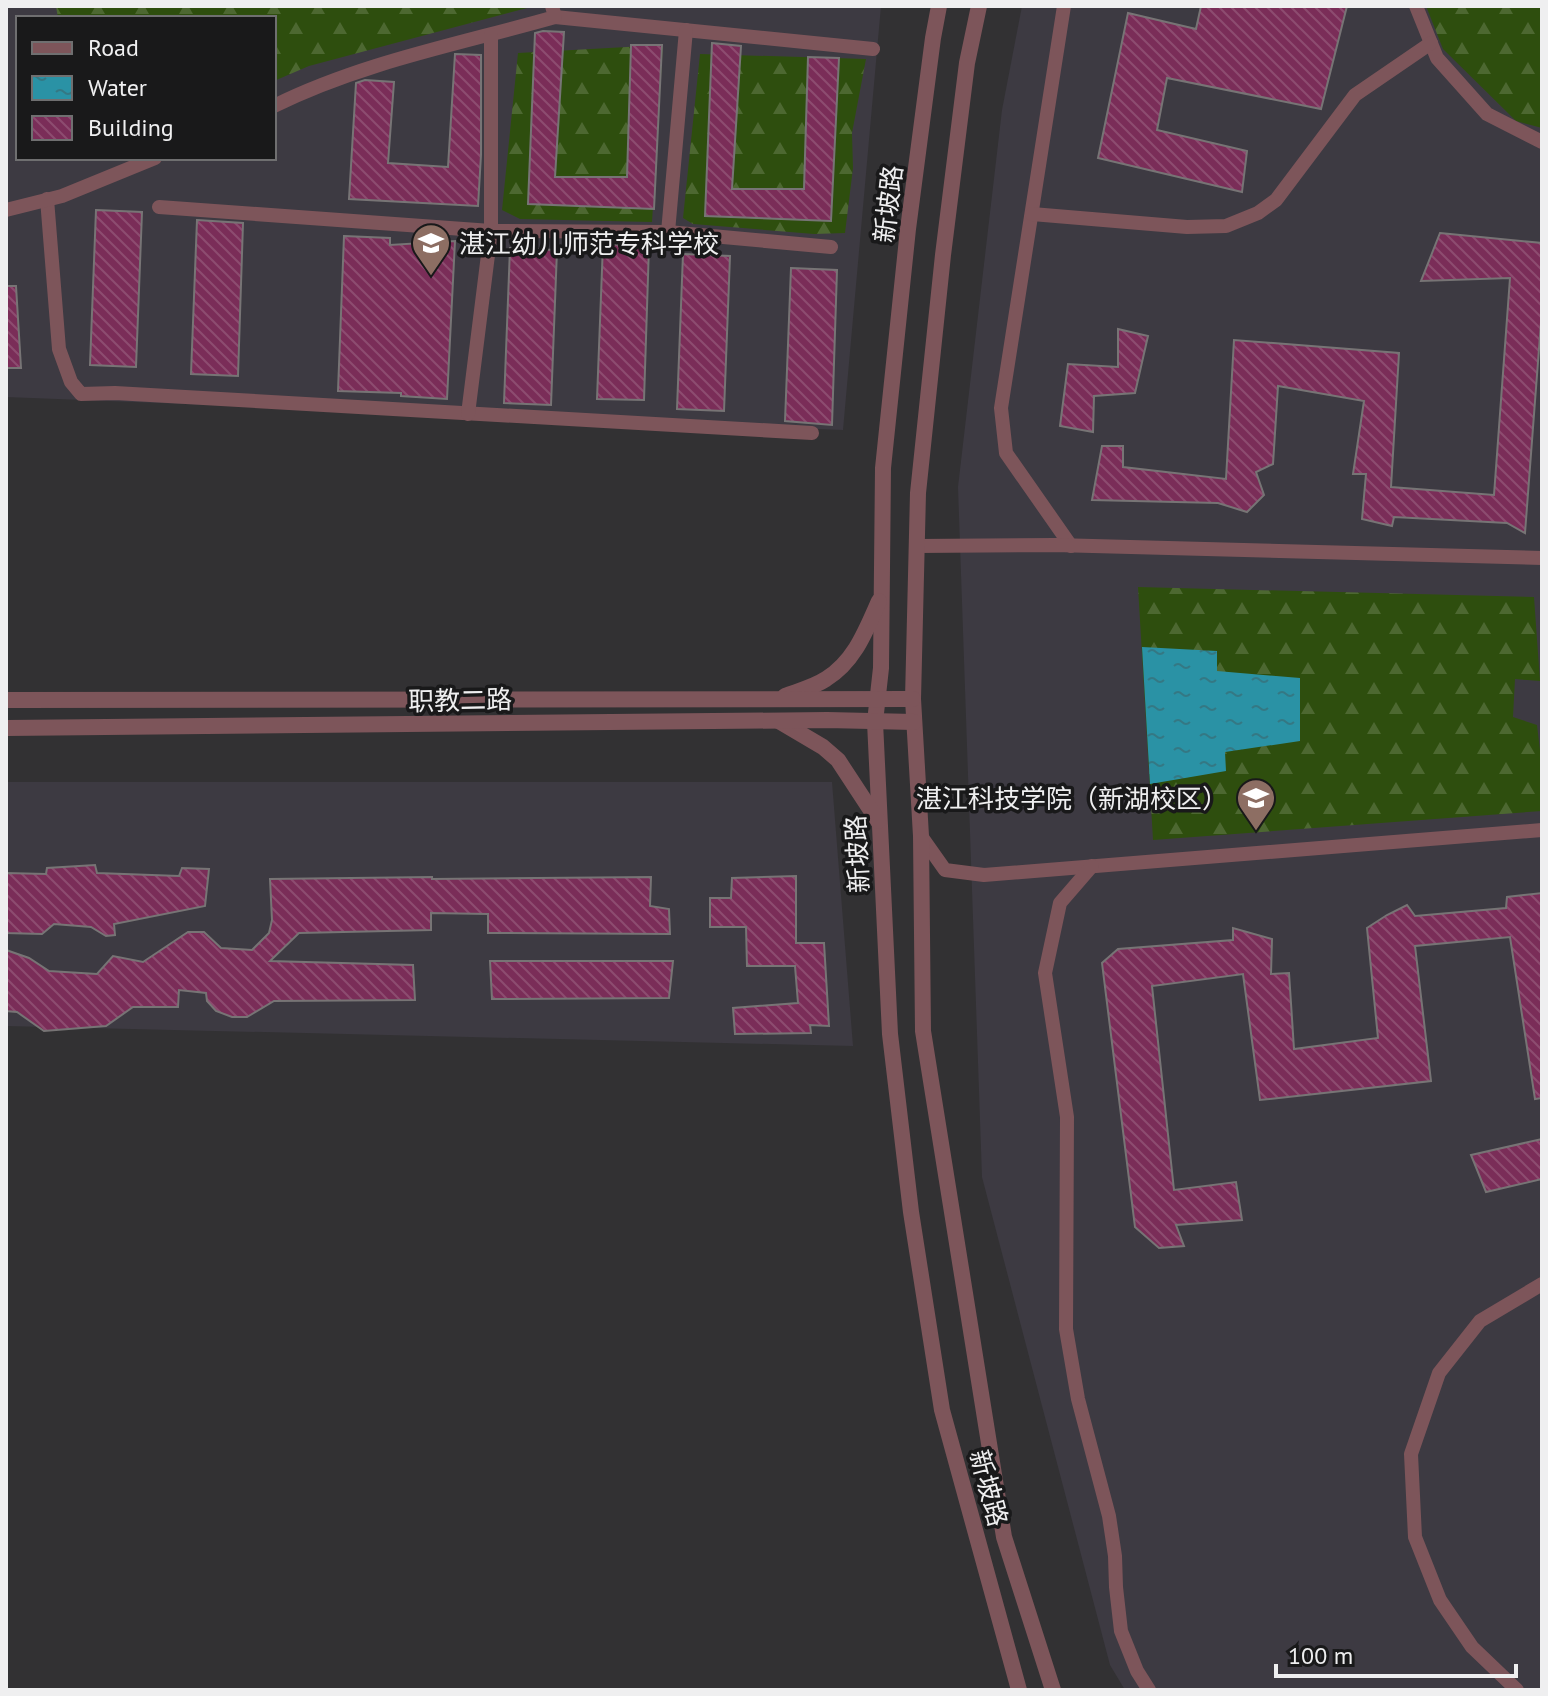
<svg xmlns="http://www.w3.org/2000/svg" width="1548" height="1696" font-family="'PT Sans','Noto Sans SC',sans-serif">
	<defs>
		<pattern id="forest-firs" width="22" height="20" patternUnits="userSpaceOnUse" patternTransform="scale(2)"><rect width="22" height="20" fill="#2e4e0e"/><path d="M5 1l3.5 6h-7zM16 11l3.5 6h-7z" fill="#4d6831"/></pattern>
		<pattern id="water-ripples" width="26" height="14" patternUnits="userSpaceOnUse" patternTransform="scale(2)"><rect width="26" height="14" fill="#2a92a5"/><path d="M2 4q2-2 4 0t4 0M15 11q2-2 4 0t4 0" fill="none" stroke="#347884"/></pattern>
		<pattern id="building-back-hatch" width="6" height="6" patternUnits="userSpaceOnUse" patternTransform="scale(2)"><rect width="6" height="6" fill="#7a2d58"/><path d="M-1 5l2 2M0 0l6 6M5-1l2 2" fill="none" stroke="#8d4c70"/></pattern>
	</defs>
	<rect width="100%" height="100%" fill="#323133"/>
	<g fill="#3d3a42" fill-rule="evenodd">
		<path d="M 6,6 L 881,6 L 843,430 L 6,397 ZM 18,18 L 274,18 L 274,158 L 18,158 Z"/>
		<polygon points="1022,6 1542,6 1542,1690 1125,1690 1110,1665 982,1177 958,487 1002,110"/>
		<polygon points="6,782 832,782 853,1046 6,1026"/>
	</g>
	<g fill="url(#forest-firs)">
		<polygon points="56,6 527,6 527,8 309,66 274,81 274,18 58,18"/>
		<polygon points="1426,6 1542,6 1542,128 1516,121 1443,49"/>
		<polygon points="663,45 652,222 520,219 502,210 518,53"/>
		<polygon points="700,54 866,59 852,133 853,168 845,233 814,234 693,224 683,218"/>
		<polygon points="1138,587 1534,597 1540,681 1515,679 1513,717 1537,725 1542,767 1542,811 1153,840"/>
	</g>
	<polygon fill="url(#water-ripples)" points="1142,647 1217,651 1217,671 1300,678 1300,741 1225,752 1226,771 1150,784"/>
	<g fill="url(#building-back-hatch)" stroke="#777475" stroke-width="2">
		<polygon points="1201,6 1347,6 1321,109 1167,78 1157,130 1247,151 1242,192 1098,158 1128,13 1196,29"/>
		<polygon points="543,31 564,32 555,177 627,177 631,45 662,45 654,209 528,204 535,33"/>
		<polygon points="712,43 741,46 732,189 804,189 808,57 839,58 831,221 705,216"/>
		<polygon points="455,54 481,55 481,155 478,206 349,199 356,83 365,80 394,82 388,163 448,167"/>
		<polygon points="96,210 142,212 136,367 90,365"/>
		<polygon points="197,220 243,223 238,376 191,374"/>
		<polygon points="1440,233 1542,243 1542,309 1525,533 1507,523 1394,517 1392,526 1362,519 1366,474 1353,474 1364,401 1278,386 1273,464 1256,472 1264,495 1247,512 1218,503 1092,500 1102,446 1123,446 1123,467 1226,479 1234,340 1399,353 1391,487 1494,495 1510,278 1421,281"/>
		<polygon points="344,236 390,238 390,245 455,241 447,399 401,396 401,393 338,391"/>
		<polygon points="603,244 649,246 644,400 597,399"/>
		<polygon points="510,248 557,250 551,405 504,403"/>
		<polygon points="683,254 730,256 724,411 677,409"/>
		<polygon points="791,268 837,270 832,425 785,421"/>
		<polygon points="6,286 16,286 21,368 6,368"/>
		<polygon points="1118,329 1148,336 1135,393 1094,396 1093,432 1060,426 1068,364 1118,367"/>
		<polygon points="95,865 97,873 179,876 182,868 209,869 205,906 114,924 115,935 106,936 91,927 54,924 42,934 6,933 6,873 46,874 47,868"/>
		<polygon points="796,876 796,943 824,943 829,1026 810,1025 811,1033 735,1034 733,1008 798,1003 795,966 747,966 746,927 710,927 710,898 731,898 732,878"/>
		<polygon points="432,877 432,879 651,877 650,906 669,909 670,934 488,933 488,914 431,913 431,930 299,933 270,961 413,965 415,1000 274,1001 247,1017 232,1017 216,1011 207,1001 206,993 179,990 178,1007 133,1007 106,1026 44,1031 17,1012 6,1011 6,950 29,958 49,971 97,974 113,956 143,962 188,932 204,932 221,948 252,950 269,933 272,920 270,879"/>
		<polygon points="1542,893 1542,1098 1535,1099 1510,937 1415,946 1431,1081 1260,1100 1243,974 1152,986 1174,1190 1236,1182 1242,1220 1176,1225 1184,1246 1159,1248 1135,1227 1102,963 1118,949 1233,940 1233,928 1272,939 1271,974 1289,973 1294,1049 1378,1038 1367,928 1387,915 1407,905 1415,916 1506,908 1507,897"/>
		<polygon points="490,961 673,961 669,998 492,999"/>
		<polygon points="1542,1139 1542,1179 1486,1192 1471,1155"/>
	</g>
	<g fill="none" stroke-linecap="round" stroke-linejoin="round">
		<g stroke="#7d555a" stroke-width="14">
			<polyline points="1064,6 1001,408 1006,453 1071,546"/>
			<polyline points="1416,6 1437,58 1487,114 1542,142"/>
			<polyline points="555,17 873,49"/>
			<path d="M 274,106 C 363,62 460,44 555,17 L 552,6"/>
			<polyline points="47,199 59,349 71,382 81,394 115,393 812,433"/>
			<polyline points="159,207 491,231 668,232 831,247"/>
			<polyline points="6,210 62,196 155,158"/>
			<polyline points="1032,214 1187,227 1226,226 1258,213 1276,200 1355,95 1431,43"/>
			<polyline points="668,232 686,30"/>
			<polyline points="468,414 491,231 491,35"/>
			<polyline points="917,546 1055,545 1542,558"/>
			<polyline points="921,836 945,870 984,875 1542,830"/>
			<polyline points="1092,866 1060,903 1045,973 1067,1117 1066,1329 1078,1399 1109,1516 1115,1556 1116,1587 1121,1631 1137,1671 1149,1690"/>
			<polyline points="1517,1690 1472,1647 1440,1600 1415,1537 1411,1454 1439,1373 1480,1321 1542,1284"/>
		</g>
		<g stroke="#7d555a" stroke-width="16">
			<polyline points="939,6 933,38 908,229 883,468 881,668 875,722 890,1034 911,1212 942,1410 1019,1690"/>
			<polyline points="979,6 967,63 943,255 918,493 913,699 921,836 923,1031 1004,1537 1053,1690"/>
			<path d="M 785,696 C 798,691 814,687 826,679 C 855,661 866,630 879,601"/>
			<polyline points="6,700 913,699"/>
			<polyline points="779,721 823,747 838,760 878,821"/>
			<polyline points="6,728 827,720 914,722"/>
		</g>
	</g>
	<defs>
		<g id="university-pin" transform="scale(2)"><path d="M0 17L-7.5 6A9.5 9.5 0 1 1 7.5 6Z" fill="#8d6e63" stroke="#19191a"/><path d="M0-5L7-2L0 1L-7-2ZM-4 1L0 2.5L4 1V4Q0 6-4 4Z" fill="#fff"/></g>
	</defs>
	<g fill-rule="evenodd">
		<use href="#university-pin" x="431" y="243"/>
		<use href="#university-pin" x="1256" y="798"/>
	</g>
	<g text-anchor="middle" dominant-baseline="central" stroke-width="7" stroke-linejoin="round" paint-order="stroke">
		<g font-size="26" fill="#efeff0" stroke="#19191a">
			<text transform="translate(888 204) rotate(-83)">新坡路</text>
			<text transform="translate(460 700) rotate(-1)">职教二路</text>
			<text transform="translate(857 854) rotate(-93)">新坡路</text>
			<text transform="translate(989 1488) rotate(75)">新坡路</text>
		</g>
		<g font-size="26" fill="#efeff0" stroke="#19191a" text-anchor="start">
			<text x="459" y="243">湛江幼儿师范专科学校</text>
			<text x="1228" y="798" text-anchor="end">湛江科技学院（新湖校区）</text>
		</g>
	</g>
	<rect width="1548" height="1696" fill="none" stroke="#efeff0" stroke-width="16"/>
	<rect x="16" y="16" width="260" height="144" fill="#19191a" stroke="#6f6f70" stroke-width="2"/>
	<rect x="32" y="42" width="40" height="12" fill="#7d555a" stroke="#6f6f70" stroke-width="2"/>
	<text x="88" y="56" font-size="24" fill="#efeff0">Road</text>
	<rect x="32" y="76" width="40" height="24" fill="url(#water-ripples)" stroke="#6f6f70" stroke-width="2"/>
	<text x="88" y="96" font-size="24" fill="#efeff0">Water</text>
	<rect x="32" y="116" width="40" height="24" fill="url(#building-back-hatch)" stroke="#6f6f70" stroke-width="2"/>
	<text x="88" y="136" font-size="24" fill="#efeff0">Building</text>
	<path d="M1276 1664v12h240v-12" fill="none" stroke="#efeff0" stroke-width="4"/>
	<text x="1288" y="1664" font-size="24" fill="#efeff0" stroke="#19191a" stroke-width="6" paint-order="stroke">100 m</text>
</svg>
